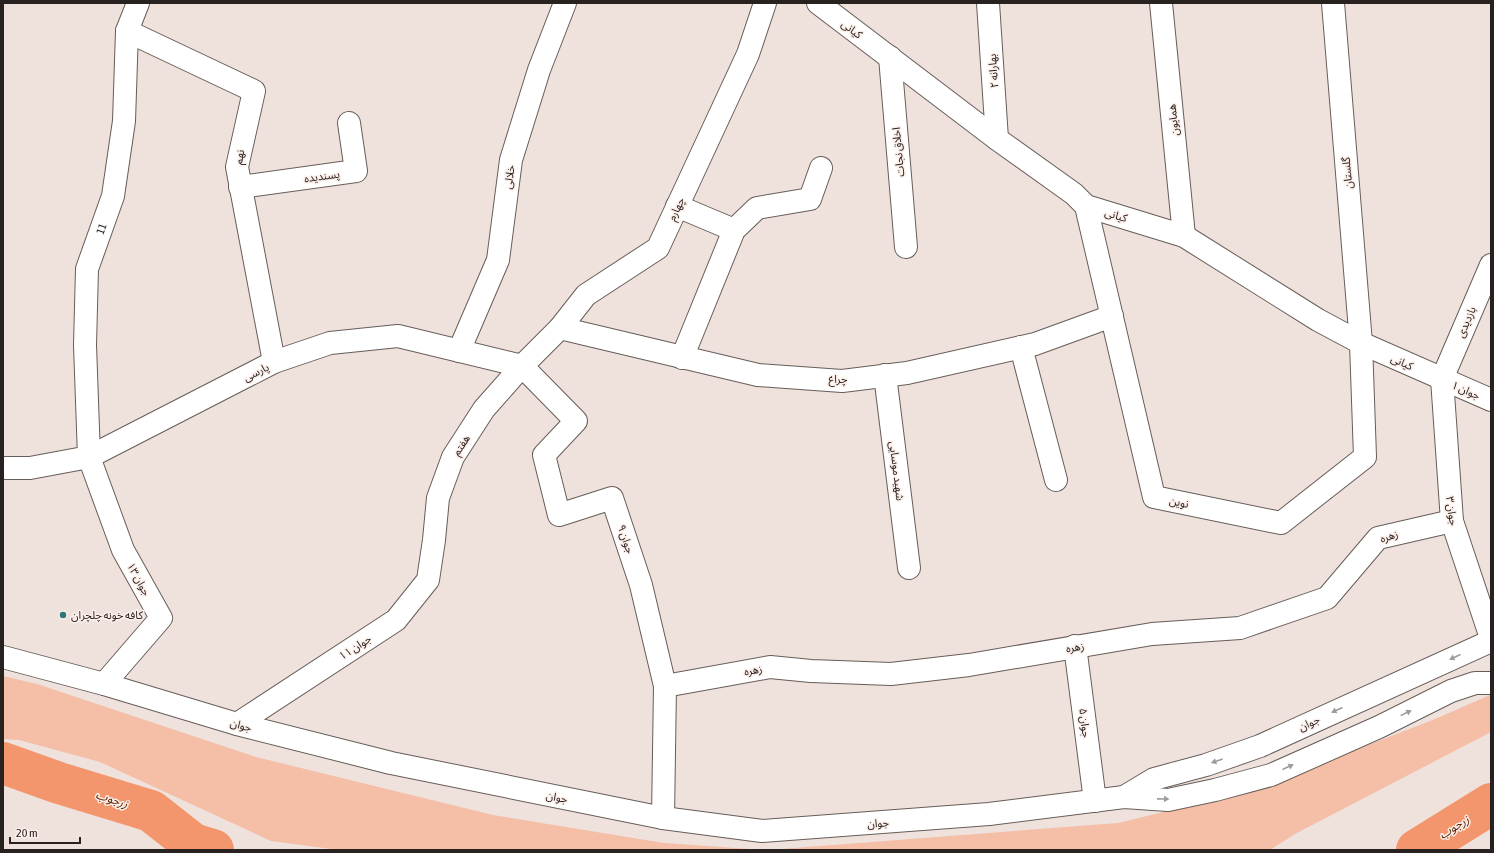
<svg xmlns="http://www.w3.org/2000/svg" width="1494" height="853" font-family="'Asap Condensed','Noto Sans Arabic',sans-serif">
	<rect width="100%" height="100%" fill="#efe2dd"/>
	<g fill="#f4bea7">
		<polygon points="3,676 37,684 256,757 493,815 664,843 764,850 339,850 271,841 100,762 19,740 3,739"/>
		<polygon points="1490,695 1491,732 1295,834 1270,850 768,850 1118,823 1180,808 1269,784 1435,719"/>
	</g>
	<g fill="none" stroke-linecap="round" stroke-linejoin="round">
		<g stroke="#f3966d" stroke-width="42">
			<polyline points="3,763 59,783 151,811 193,844 213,850"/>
			<polyline points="1417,850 1491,804"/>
		</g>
		<g stroke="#675d58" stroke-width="24">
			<g id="minor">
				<polyline points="818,3 997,139 1074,194 1086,206 1184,236 1318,320 1361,343 1491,400"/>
				<polyline points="988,3 997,139"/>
				<polyline points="1161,3 1184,236"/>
				<polyline points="127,31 254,91 237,167 274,362"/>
				<polyline points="890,57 906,247"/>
				<polyline points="240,187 356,171 349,123"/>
				<polyline points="677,206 734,230"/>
				<polyline points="1086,206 1154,497 1281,523 1365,457 1361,343 1333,3"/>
				<polyline points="1491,265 1442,379 1452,521 1491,638"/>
				<polyline points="560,328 758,375 842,381 907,373 1035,344 1112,316"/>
				<polyline points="1021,347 1056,480"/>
				<polyline points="459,351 498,260 511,160 539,70 565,3"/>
				<polyline points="682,358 734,230 757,208 810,199 821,168"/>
				<polyline points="522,366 576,421 544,455 559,515 612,498 641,585 665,686 663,818"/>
				<polyline points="885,375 909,568"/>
				<polyline points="3,468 30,468 89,457 274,362 330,343 398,336 522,366"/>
				<polyline points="1075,646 1095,801"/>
				<path id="s1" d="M 104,684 L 161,618 L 123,550 L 89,457 L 85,345 L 87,269 L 113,196 L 124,121 L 127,31 L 138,3"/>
				<polyline points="665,686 770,667 811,671 891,674 969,665 1152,634 1240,628 1327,598 1378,538 1452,521"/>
				<polyline points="237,724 396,620 428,580 434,540 438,498 453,457 484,409 522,366 560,328 586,295 658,248 748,54 765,3"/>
			</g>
		</g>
		<g stroke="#675d58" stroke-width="24">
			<g id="major">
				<polyline points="3,657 104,684 237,724 391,763 663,818 762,831 989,814 1124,797 1168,800 1215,790 1271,775 1379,727 1451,691 1475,683 1491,683"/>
				<polyline points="1124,797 1154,779 1206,765 1260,746 1491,641"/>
			</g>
		</g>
		<use href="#minor" stroke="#fff" stroke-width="22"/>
		<use href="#major" stroke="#fff" stroke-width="22"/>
	</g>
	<defs><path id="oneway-solid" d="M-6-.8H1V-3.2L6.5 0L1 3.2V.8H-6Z"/></defs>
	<g fill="#9e9c9b">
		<use href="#oneway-solid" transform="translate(1455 657) rotate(156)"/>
		<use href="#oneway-solid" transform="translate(1337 710) rotate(156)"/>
		<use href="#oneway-solid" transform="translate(1406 713) rotate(-26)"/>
		<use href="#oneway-solid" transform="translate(1217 761) rotate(161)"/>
		<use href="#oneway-solid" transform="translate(1288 767) rotate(-24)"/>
		<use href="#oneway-solid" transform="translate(1163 799) rotate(1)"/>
	</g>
	<circle fill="#2e7778" stroke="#fcefea" stroke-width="1.5" cx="63" cy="615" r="4"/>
	<g text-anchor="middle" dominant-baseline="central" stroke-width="3" stroke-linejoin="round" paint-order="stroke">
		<g font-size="11" fill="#272220" stroke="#fcefea">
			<text transform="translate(852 29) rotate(37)">کیانی</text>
			<text transform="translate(993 71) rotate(-94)">بهارانه ۲</text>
			<text transform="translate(1173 120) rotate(-96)">همایون</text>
			<text transform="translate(898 152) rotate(-95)">اخلاق نجات</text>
			<text transform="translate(239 157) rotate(-80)">نهم</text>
			<text transform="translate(1347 173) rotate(-95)">گلستان</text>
			<text transform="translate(322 176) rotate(-8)">پسندیده</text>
			<text transform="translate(509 177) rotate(-82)">خلالی</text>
			<text transform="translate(676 209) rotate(-65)">چهارم</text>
			<text transform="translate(1116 215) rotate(17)">کیانی</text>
			<text stroke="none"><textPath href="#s1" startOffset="495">11</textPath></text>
			<text transform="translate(1466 322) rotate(-67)">بازدیدی</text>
			<text transform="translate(1402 362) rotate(24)">کیانی</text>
			<text transform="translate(256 372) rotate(-27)">پارسی</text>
			<text x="838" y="379">چراغ</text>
			<text transform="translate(1466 390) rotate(24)">جوان ۱</text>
			<text transform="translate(461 445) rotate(-57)">هفتم</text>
			<text transform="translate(897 471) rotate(83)">شهید موسایی</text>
			<text transform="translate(1179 502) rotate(11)">نوین</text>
			<text transform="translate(1452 511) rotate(82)">جوان ۳</text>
			<text transform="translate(1389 536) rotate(-18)">زهره</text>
			<text transform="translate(626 539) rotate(71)">جوان ۹</text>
			<text transform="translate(139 579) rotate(61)">جوان ۱۳</text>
			<text transform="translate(355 647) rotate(-33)">جوان ۱۱</text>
			<text transform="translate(1075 647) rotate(-9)">زهره</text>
			<text transform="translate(753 670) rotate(-10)">زهره</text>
			<text transform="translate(1085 723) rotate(83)">جوان ۵</text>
			<text transform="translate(1309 723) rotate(-25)">جوان</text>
			<text transform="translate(241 725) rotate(15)">جوان</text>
			<text transform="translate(557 797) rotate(12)">جوان</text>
			<text transform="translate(878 823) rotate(-4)">جوان</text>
		</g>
		<g font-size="11" fill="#272220" stroke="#fcefea" text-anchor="start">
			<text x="71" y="615">کافه خونه چلچران</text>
		</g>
		<g font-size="12" font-style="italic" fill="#592000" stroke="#fcefea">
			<text transform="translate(112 799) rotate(18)">زرجوب</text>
			<text transform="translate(1454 827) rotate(-32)">زرجوب</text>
		</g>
	</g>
	<rect width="1494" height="853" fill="none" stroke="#272220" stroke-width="8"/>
	<path d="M10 837v6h70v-6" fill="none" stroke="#272220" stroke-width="2"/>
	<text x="16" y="837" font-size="12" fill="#272220" stroke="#fcefea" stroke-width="3" paint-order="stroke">20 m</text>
</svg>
